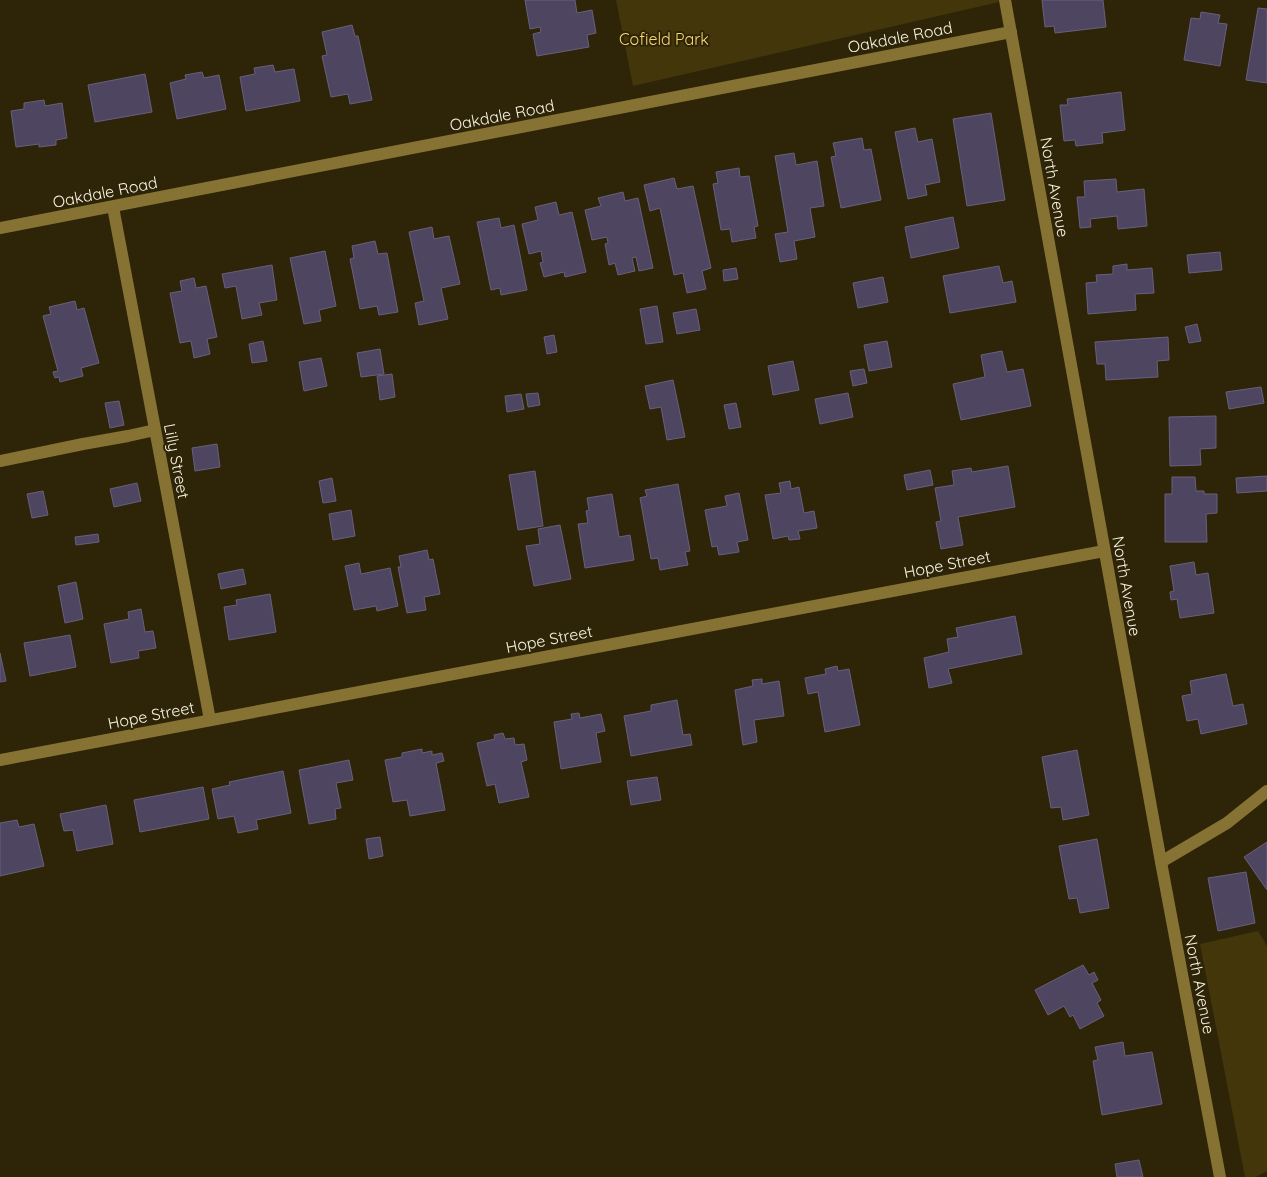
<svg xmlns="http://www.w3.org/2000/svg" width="1267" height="1177" font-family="Quicksand,sans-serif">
	<rect width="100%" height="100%" fill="#2e2508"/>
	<g fill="#43360b">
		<polygon points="616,0 998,0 999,2 633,86"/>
		<polygon points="1258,931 1267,946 1267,1171 1256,1177 1245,1177 1200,944"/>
	</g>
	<g fill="#4e4661" stroke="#685f7c">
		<polygon points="525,0 575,0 577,13 592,10 596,33 587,35 589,47 537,56 533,34 541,32 540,27 530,29"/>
		<polygon points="1042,0 1103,0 1106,27 1055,33 1054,26 1045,27"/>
		<polygon points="1258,8 1267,9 1267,83 1246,80"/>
		<polygon points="1201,12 1220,15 1218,23 1227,24 1220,66 1184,60 1191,18 1200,19"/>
		<polygon points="352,25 355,36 358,36 372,100 350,104 348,94 331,97 322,56 327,55 322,32"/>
		<polygon points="273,65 275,72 294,69 300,101 246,111 240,77 255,74 254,68"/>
		<polygon points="202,72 204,78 219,75 226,109 177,119 170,83 186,79 185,75"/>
		<polygon points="145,74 152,112 95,122 88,85"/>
		<polygon points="1121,92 1125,130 1102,133 1103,143 1076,146 1075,140 1064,141 1060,105 1068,105 1067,99"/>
		<polygon points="44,100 45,106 62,103 67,138 56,140 56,145 39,147 39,144 16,147 11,111 24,109 24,103"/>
		<polygon points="991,113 1005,200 967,206 953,119"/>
		<polygon points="915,128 918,142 932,139 940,182 925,185 927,195 908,199 895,132"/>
		<polygon points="862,138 864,150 871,149 881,200 841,208 831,157 836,156 833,143"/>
		<polygon points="794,153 796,165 817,161 824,206 810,208 815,237 794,241 797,259 780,262 775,234 788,232 775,156"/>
		<polygon points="739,168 740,177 749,176 758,226 754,227 756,238 732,242 730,229 721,230 713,184 718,183 716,172"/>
		<polygon points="674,178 677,189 693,186 711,268 702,271 706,289 687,293 683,273 674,275 660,208 650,211 644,185"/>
		<polygon points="1116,179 1117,192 1144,189 1147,226 1118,229 1117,216 1090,219 1091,227 1080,228 1077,197 1085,197 1084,181"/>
		<polygon points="623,192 625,201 638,198 653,268 639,271 636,257 632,258 635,271 618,275 615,263 609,265 605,244 608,243 607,237 592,240 585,210 601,206 598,198"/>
		<polygon points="556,202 559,215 572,212 586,272 565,277 564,272 544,277 540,263 543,262 541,251 529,254 522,224 538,220 535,207"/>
		<polygon points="953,217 959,248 911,258 905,227"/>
		<polygon points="499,218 501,228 514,225 527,290 501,295 500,288 491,290 477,222"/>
		<polygon points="432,227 434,239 449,236 460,284 441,288 448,319 419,325 415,303 424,301 409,232"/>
		<polygon points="375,241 378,254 387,253 398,312 379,315 377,306 360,309 350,259 354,258 352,246"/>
		<polygon points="325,251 336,306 319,310 321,321 304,324 290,258"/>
		<polygon points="1220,252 1222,270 1189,273 1187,255"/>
		<polygon points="1127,264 1127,270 1152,268 1154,293 1135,294 1136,310 1088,314 1086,283 1097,282 1096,275 1113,274 1113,266"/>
		<polygon points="272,265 277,300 259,303 262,315 242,319 236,286 225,288 222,274"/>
		<polygon points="999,266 1003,283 1012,281 1016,302 950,313 943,276"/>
		<polygon points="736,268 738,279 724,281 723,270"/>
		<polygon points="883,277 888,302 858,308 853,283"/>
		<polygon points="194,278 196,288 206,286 217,337 207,339 210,354 194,358 191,341 180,343 170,293 182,291 180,281"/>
		<polygon points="75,301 77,310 84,308 99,363 81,368 83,376 60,382 59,377 55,378 53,372 58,371 43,316 51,314 49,307"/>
		<polygon points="657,306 663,342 646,344 640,309"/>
		<polygon points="696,309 700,330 677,334 673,313"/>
		<polygon points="1197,324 1201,341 1189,343 1185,327"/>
		<polygon points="554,335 557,352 547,354 544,337"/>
		<polygon points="1168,337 1169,360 1157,361 1158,377 1106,380 1105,364 1097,364 1095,342"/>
		<polygon points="263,341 267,361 252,363 249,344"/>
		<polygon points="887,341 892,367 869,371 864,345"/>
		<polygon points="380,349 384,374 361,377 357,353"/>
		<polygon points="1002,351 1007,372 1023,369 1031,406 961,420 953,384 985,377 981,355"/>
		<polygon points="321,358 327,386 304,391 299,362"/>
		<polygon points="793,361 799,390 773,395 768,366"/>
		<polygon points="864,369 867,383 853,386 850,371"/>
		<polygon points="392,374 395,397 380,400 377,376"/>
		<polygon points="673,380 685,437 667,440 661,407 650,409 645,386"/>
		<polygon points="1261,387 1264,403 1229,409 1226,392"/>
		<polygon points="538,393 540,405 528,407 526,394"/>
		<polygon points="848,393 853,417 820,424 815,399"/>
		<polygon points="521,394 524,409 507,412 505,396"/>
		<polygon points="119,401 124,425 110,428 105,403"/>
		<polygon points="736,403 741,427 729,429 724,405"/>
		<polygon points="1216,416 1216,448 1200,449 1201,465 1170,466 1169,417"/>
		<polygon points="217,444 220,467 195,471 192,448"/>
		<polygon points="1008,466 1015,507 958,517 963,545 941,549 936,522 941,521 935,488 954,485 952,471 971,468 972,472"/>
		<polygon points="930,470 933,485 907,490 904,475"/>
		<polygon points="535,471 543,526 518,530 509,475"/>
		<polygon points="1267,476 1267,491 1237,493 1236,478"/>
		<polygon points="1172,477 1195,477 1196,491 1204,491 1204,494 1217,494 1217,513 1206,514 1207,542 1165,542 1165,494 1172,494"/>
		<polygon points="332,478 336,501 323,503 319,481"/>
		<polygon points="790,481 791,489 799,487 804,513 814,511 817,528 798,531 800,539 789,540 788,536 773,539 765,495 781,493 779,483"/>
		<polygon points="137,483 141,501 114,507 110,489"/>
		<polygon points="678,484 690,551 685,552 688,565 660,570 658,558 651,559 640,498 647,496 645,490"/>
		<polygon points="43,491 48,515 32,518 27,494"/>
		<polygon points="739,493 748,540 737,542 739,552 719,555 717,546 712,547 705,510 727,506 725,496"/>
		<polygon points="612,494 619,537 630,535 634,560 585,568 578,524 588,523 586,511 589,510 587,498"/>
		<polygon points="351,510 355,536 333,540 329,514"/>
		<polygon points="560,525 571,579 534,586 526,546 540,544 538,529"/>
		<polygon points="98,534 99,542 76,545 75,537"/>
		<polygon points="427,550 429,560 433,559 440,594 424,597 426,610 407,613 398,567 401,567 399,556"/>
		<polygon points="1194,562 1196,575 1208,573 1214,613 1180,618 1177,599 1171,600 1170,592 1174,591 1170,566"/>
		<polygon points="359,563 361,574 390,568 398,606 377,611 376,606 354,610 345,566"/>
		<polygon points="243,569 246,584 221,589 218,574"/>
		<polygon points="76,582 83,619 65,623 58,586"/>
		<polygon points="270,594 276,632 229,640 224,607 237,605 236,600"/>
		<polygon points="141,609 145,632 153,631 156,648 138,651 139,658 111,663 104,624 129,619 128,612"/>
		<polygon points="1015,616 1022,654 948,669 952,683 929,688 924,658 949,652 947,639 958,637 956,628"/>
		<polygon points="70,635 76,667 30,676 24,643"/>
		<polygon points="0,653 6,681 0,682"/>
		<polygon points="837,666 838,671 849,669 860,725 825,732 818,692 808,694 805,678 826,674 825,669"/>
		<polygon points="1226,674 1233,706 1243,704 1247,724 1201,734 1198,719 1187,721 1182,696 1192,694 1190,681"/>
		<polygon points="762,679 762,684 779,681 784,716 754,720 757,742 743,745 735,690 753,686 752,680"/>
		<polygon points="677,700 683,735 690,734 692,745 631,756 624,716 651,711 651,705"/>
		<polygon points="579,713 580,718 601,714 605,731 596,733 601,762 561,769 554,722 572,719 571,714"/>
		<polygon points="503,733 505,739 514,738 515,745 524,744 527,760 521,762 529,797 499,803 495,784 487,786 477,743 495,739 494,735"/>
		<polygon points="422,749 422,753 432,751 432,755 442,753 444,761 436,763 445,810 410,816 407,800 393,802 385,760 402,757 402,753"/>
		<polygon points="1077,750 1089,815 1063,820 1061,807 1051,808 1042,757"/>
		<polygon points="349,760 353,780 336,783 341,808 335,809 336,819 309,824 299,770"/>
		<polygon points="283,771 291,813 256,820 258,829 238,833 234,816 218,819 212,789 230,785 229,782"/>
		<polygon points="657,777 661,800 631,805 627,781"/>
		<polygon points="203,787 209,819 140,832 134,800"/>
		<polygon points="106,805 113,844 77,851 73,830 64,831 60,814"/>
		<polygon points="17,820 19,827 34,824 44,866 0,876 0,823"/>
		<polygon points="380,837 383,856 369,859 366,839"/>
		<polygon points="1097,839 1109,908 1080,913 1077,898 1069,899 1059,846"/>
		<polygon points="1267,842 1267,890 1244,857"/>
		<polygon points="1246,872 1255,923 1218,931 1208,878"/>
		<polygon points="1083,965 1089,975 1094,972 1098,980 1092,983 1101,1000 1097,1003 1104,1016 1080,1029 1073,1015 1070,1017 1064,1006 1048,1015 1035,990"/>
		<polygon points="1123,1042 1125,1056 1152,1052 1162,1104 1102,1115 1093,1061 1098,1060 1095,1047"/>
		<polygon points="1139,1160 1143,1177 1117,1177 1115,1164"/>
	</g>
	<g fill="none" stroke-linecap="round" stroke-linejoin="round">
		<g stroke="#867334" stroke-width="12">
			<polyline points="1005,0 1161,862 1220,1177"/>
			<polyline points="113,207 210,720"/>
			<polyline points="0,228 1011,32"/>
			<polyline points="0,461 83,444 128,436 155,430"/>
			<polyline points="0,760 1104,551"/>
			<polyline points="1161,862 1227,823 1267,791"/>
		</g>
	</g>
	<g text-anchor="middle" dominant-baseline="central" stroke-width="4" stroke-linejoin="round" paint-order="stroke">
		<g font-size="16" fill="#f9f4e3" stroke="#2e2508">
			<text transform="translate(900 37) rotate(-11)">Oakdale Road</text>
			<text transform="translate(502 115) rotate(-11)">Oakdale Road</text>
			<text transform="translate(1055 187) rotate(80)">North Avenue</text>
			<text transform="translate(105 192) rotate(-11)">Oakdale Road</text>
			<text transform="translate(177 461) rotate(79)">Lilly Street</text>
			<text transform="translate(947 564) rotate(-11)">Hope Street</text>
			<text transform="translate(1127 586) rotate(80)">North Avenue</text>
			<text transform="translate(549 639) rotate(-11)">Hope Street</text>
			<text transform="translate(151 715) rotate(-11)">Hope Street</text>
			<text transform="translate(1200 984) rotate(79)">North Avenue</text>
		</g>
		<g font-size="16" fill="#fbd872" stroke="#2e2508">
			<text x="664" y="39">Cofield Park</text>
		</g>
	</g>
</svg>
